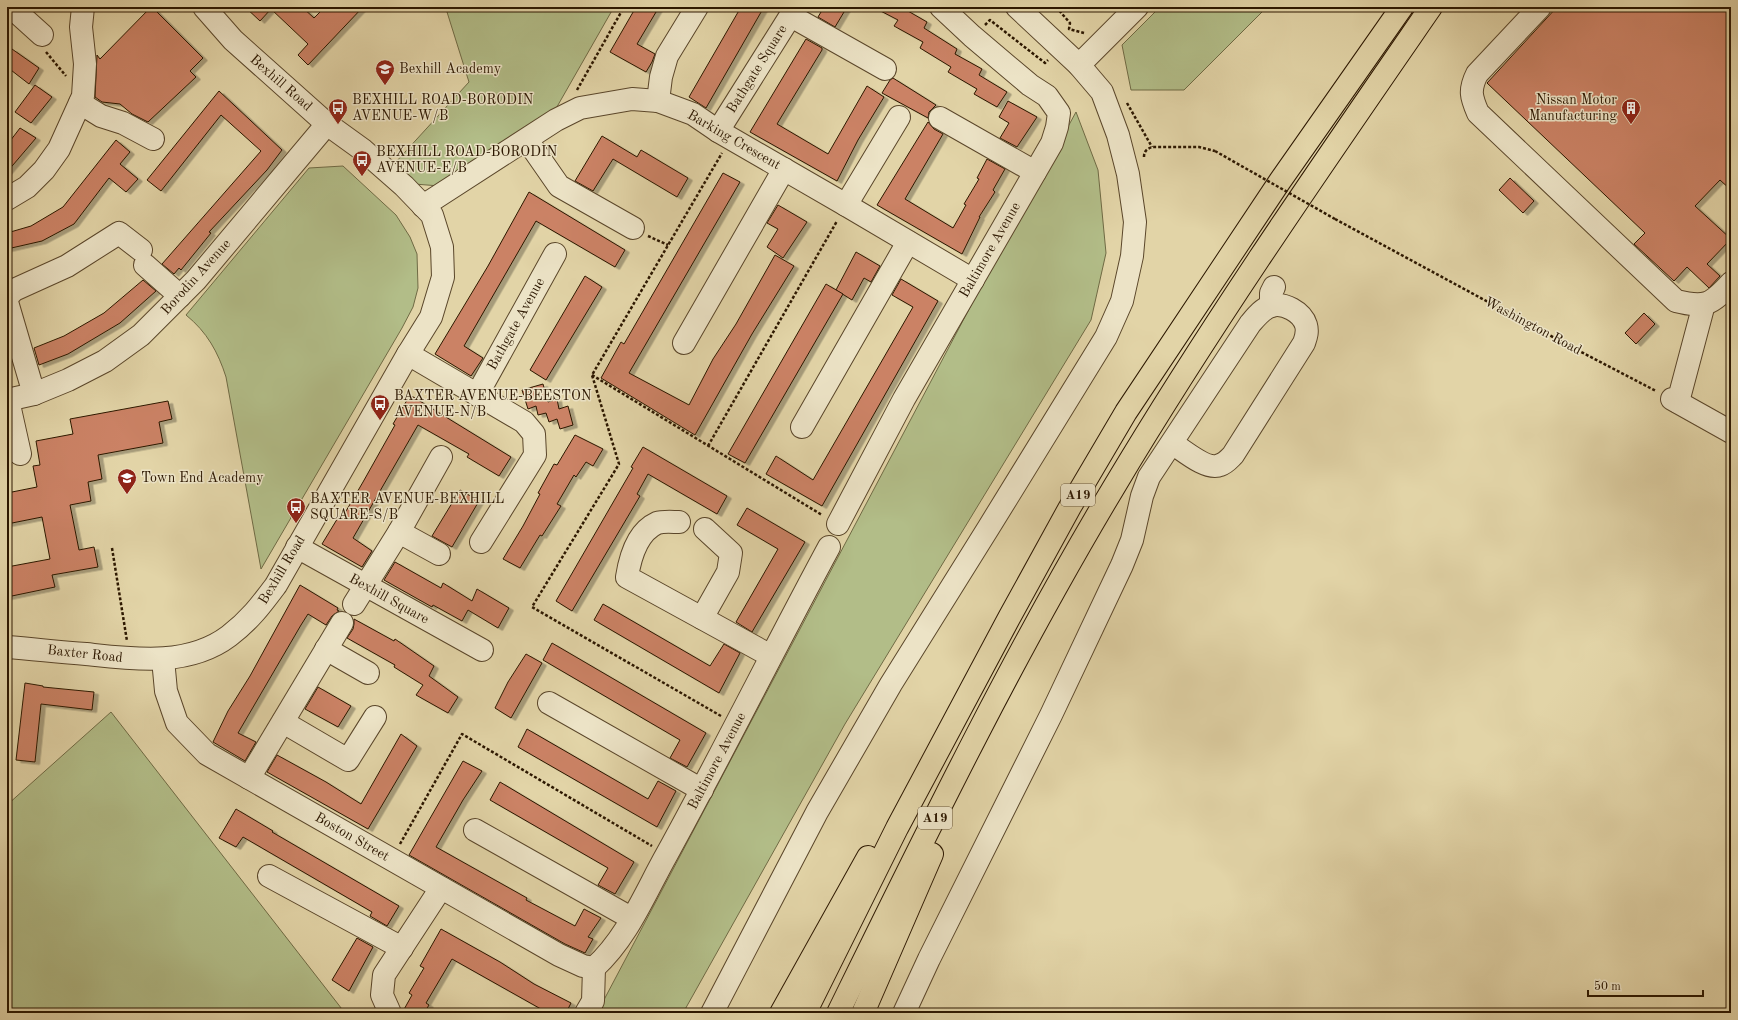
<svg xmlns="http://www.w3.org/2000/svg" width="1738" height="1020" font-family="'Old Standard TT',serif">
	<defs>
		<filter id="shadow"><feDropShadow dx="4.5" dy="2.5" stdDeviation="0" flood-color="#0004"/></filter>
	</defs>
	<rect width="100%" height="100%" fill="#e2d4a7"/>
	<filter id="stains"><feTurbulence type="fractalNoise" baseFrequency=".005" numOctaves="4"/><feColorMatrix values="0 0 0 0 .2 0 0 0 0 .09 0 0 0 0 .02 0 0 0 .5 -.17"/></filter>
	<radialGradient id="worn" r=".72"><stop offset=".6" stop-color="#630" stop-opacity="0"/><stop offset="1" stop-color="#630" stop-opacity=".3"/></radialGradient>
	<g fill="#b2bd88" stroke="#6f6a44">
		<polygon points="449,7 614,7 554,112 440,186 414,184 395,163 469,82 447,12"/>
		<polygon points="1160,7 1267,7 1184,90 1131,90 1122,45"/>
		<polygon points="1076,112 1098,170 1106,253 1091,320 845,724 683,1013 597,1013 976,296"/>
		<path d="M 343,166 L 396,215 L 410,237 L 417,254 L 418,288 L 413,307 L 402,328 L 261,569 L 226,377 C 218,352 207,332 186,315 L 309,168 Z"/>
		<polygon points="111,712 345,1013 7,1013 7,805"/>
	</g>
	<g fill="#cb8265" stroke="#2c1700" filter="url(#shadow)">
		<polygon points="151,7 152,7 203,58 190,71 196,77 148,122 132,114 120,104 102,102 95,97 97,55 100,59"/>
		<polygon points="245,7 302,7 314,18 325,7 363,7 308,65 298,55 308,44 271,9 260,21"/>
		<polygon points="636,7 659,7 637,44 655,54 652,62 646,72 610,52"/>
		<polygon points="741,7 764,7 706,108 689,97"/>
		<polygon points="824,7 847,7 835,27 818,17"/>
		<polygon points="873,7 901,7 927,22 924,28 957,49 955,54 982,69 979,75 1007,92 997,107 974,94 977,89 948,72 951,67 920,48 923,42 894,26 898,20"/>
		<polygon points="1557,7 1731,7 1731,190 1720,180 1695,206 1731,239 1707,264 1720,276 1709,288 1687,267 1674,281 1634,244 1645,233 1487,83"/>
		<polygon points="806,39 822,48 822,50 777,124 828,154 867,86 884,97 858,140 837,181 750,132"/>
		<polygon points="12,49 39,68 29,84 7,67 7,56"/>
		<polygon points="893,78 936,105 929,112 928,118 882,93 890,80"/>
		<polygon points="35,85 52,97 31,123 15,112"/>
		<polygon points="219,91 282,150 267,170 209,232 211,233 181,270 179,268 174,274 162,264 261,151 221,115 161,191 147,180"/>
		<polygon points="1008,101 1037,117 1017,147 1000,138 1009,123 999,117"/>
		<polygon points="928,122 934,129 943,134 905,199 953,228 966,205 964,204 979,179 977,178 987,159 1005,169 993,190 995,192 979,217 980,217 962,254 877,205"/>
		<polygon points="20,128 36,138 7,172 7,145"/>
		<polygon points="602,136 637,157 641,150 688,178 677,197 613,159 593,191 575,181"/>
		<polygon points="116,140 130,152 120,164 138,179 126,192 109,178 74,224 42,241 7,249 7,233 31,226 63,207"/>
		<polygon points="723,173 740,182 629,373 689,405 713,359 736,324 775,255 794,266 752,334 695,435 601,378 621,342 624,344"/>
		<polygon points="1510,178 1534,201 1523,213 1499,190"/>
		<polygon points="529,192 625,250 615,267 536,221 464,346 483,358 471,376 435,354 488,266"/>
		<polygon points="778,205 807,222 783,258 767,247 778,229 767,223"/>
		<polygon points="856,252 880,266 871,282 864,278 852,300 836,290"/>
		<polygon points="585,276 602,287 546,380 530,370"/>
		<polygon points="901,279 938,301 822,506 766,474 776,456 813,480 913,307 892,295"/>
		<polygon points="143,280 156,291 120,323 68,354 39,365 34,348 64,336 104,313"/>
		<polygon points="826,284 843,294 745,463 728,454"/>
		<polygon points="1644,313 1655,324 1636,344 1625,333"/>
		<polygon points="543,384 548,402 557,399 559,409 568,406 573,425 560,429 557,419 549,422 546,413 538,415 536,406 528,409 522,390"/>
		<polygon points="410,395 511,457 499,476 467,457 469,454 418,425 353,538 372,551 362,567 322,544 339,516 342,518 363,482 395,425 393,424"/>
		<polygon points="168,401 172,419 159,422 163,443 98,455 102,479 88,482 91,501 70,505 79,550 94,547 98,567 52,575 55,587 7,597 7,567 50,559 42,517 7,524 7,493 37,487 33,466 40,465 36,441 73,434 70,419"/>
		<polygon points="575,435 603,449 593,466 586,462 576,477 574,475 557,504 561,506 542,536 540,535 520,568 503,559 523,526 540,494 538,493 554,464 557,465"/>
		<polygon points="643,447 727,496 717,514 648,474 637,494 640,496 572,611 556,601 633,468 631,467"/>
		<polygon points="460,490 479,501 452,547 432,536"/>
		<polygon points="747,508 805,542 752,632 736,622 778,549 737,525"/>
		<polygon points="395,562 441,588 443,583 472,601 477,589 509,608 498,628 468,610 462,621 433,605 432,607 384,580"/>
		<polygon points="300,585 338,608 337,610 339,611 332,616 326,625 308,614 301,625 238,733 256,742 245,761 213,742 228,711 250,676"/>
		<polygon points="603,604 710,666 724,644 740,653 719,693 594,620"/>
		<polygon points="354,619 394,641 395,639 434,666 429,676 458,697 448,713 416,695 423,685 394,667 395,665 347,638 353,629 354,624"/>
		<polygon points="552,643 706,733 687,767 670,758 680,740 543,660"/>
		<polygon points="526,654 542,663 511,718 495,708 508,682"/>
		<polygon points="25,683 43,686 43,687 94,692 92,710 41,704 35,762 16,760"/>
		<polygon points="318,687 351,706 338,727 305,709"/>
		<polygon points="527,729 648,799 658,781 676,791 657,827 518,747"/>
		<polygon points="401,734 417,746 368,829 267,772 277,755 326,782 361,804"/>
		<polygon points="463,761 482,771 463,800 436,847 527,898 526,900 575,926 584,909 601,918 588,937 593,939 585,953 565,944 409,855"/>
		<polygon points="500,782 634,862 615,894 598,885 608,868 490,800"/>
		<polygon points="236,809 273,831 272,832 399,906 387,926 370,916 372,912 243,837 236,847 219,838"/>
		<polygon points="441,929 500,962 534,984 571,1003 566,1013 548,1013 452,959 426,1003 429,1005 424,1013 402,1013 412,995 409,993 424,968 420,966"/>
		<polygon points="357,938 373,947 349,991 332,980"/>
	</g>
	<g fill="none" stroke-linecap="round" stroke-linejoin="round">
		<g stroke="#5a462a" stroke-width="24">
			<g id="minor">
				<polyline points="11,7 42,35"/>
				<path d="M 1540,7 L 1477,74 C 1469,90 1471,97 1478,113 L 1676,301 C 1705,308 1711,305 1731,283"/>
				<polyline points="791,16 885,69"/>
				<polyline points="1079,65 1137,7"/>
				<polyline points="658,101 661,77 667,56 697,7"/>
				<polyline points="80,103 101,116 123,123 153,139"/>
				<polyline points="940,118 1035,172"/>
				<polyline points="718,131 796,7"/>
				<polyline points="527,140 559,186 633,228"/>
				<polyline points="7,199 27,187 44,170 59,149 83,96 85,64 81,27 83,7"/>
				<polyline points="846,205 899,117"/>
				<polyline points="423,206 556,120 580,108 632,99 658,101 693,114 718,131 846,205 973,280"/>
				<polyline points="145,265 180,296"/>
				<polyline points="7,297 14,290 67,266 119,233 141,250"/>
				<polyline points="7,302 34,394"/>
				<polyline points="1271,306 1271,293 1274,287"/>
				<polyline points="684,343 784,169"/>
				<polyline points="408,354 524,422 534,434 535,455 481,542"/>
				<polyline points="477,395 555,254"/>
				<polyline points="1672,399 1731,432"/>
				<polyline points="7,400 34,394 68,380 105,361 141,335 196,280 327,124"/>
				<polyline points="8,400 20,454"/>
				<polyline points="1678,402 1704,304"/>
				<polyline points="802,427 908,242"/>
				<path d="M 679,522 C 673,522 663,521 657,523 C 637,532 630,558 627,577 L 771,656"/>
				<polyline points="838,524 904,399 1052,143 1057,127 1059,113 1047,96 1030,85 972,36 941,7"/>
				<polyline points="399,532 439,554"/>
				<polyline points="297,547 482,650"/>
				<polyline points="354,604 399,532 441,457"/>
				<polyline points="702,618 728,572 731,553 705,529"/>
				<path d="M 7,647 C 33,649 59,652 86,654 C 133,659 188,667 229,636 C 250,620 261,605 276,585 L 408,354 L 431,317 L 443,277 L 442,247 L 432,215 L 404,186 L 363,150 L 327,124 L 233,40 L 204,7"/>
				<polyline points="326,649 368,673"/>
				<polyline points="163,659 166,691 177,723 207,754 559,955 583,966 594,968"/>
				<polyline points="549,703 702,790"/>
				<polyline points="283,722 348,760 375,717"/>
				<polyline points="249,778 342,623"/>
				<polyline points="475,830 631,918"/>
				<polyline points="269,876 402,948"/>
				<path d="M 594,968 C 628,937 645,893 667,854 C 723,752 774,649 829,547"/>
				<polyline points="390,1013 382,995 384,975 441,888"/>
				<polyline points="586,1013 593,1001 594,968"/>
				<polyline points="712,1013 817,812 891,684 989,527 1106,337 1122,301 1132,256 1135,222 1128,174 1118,135 1102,92 1079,65 1017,7"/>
				<path d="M 904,1013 L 929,959 L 1051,715 L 1122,565 L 1132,540 L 1142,496 L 1149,477 L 1250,324 C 1256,317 1262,309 1271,306 C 1284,302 1302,312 1306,325 C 1308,332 1306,337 1304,343 L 1233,455 C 1229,459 1226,463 1220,465 C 1207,471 1183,450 1172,443"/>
			</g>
		</g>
		<g stroke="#2c1700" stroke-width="24">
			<g id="highway">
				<polyline points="781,1013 868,857"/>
				<polyline points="805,1013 897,828 1009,618 1070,507 1126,412 1280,181 1402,7"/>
				<path d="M 838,1013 C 925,836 1012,657 1114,487 C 1212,323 1322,165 1431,7"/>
				<polyline points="863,1013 932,854"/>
			</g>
		</g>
		<g stroke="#2c1700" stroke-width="2.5" stroke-dasharray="3 2" stroke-linecap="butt">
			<polyline points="1056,7 1070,23 1069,29 1084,33"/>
			<polyline points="985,25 990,20 1045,63 1048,60"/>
			<polyline points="46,52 66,76"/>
			<polyline points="577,90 624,7"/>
			<polyline points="1127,103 1152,147"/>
			<path d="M 1144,157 C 1144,151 1147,149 1152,147 L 1199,147 L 1215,151"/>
			<polyline points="1335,219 1562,342 1656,391"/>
			<polyline points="648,236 668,245"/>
			<polyline points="592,375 822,515"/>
			<polyline points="708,446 837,221"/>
			<polyline points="112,548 127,641"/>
			<polyline points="721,716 532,607 619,464 592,375 722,153"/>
			<polyline points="400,844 462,734 652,846"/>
		</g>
		<use href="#minor" stroke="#ece3c6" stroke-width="22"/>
		<use href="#highway" stroke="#e2d4a7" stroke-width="22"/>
		<polyline stroke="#2c1700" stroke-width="2.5" stroke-dasharray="3 2" stroke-linecap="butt" points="1215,151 1335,219"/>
	</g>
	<defs>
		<g id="school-pin" transform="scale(1)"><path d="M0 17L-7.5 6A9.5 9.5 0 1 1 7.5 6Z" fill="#8f2418" stroke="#ece3c6"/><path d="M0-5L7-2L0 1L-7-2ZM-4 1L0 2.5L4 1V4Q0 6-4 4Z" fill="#fff"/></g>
		<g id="bus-pin" transform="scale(1)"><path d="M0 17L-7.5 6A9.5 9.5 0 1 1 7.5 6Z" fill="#8f2418" stroke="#ece3c6"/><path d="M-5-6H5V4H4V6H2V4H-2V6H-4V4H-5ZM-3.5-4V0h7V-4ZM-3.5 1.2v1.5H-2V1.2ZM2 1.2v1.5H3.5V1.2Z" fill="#fff"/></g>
		<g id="building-pin" transform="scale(1)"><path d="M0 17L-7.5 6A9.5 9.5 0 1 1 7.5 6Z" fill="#8f2418" stroke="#ece3c6"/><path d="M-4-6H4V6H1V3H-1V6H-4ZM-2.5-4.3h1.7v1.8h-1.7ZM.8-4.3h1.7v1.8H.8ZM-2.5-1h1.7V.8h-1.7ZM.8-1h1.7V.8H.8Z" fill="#fff"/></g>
	</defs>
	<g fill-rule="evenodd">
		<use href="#school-pin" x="385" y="69"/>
		<use href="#bus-pin" x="338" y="108"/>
		<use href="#building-pin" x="1631" y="108"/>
		<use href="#bus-pin" x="362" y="160"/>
		<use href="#bus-pin" x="380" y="404"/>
		<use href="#school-pin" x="127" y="478"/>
		<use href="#bus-pin" x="296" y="507"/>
	</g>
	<g text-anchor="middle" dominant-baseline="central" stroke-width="3" stroke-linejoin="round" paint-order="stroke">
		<g fill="#ece3c6" stroke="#66543b" stroke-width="1">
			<rect x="1061" y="484" width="34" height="22" rx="3"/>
			<rect x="918" y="807" width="34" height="22" rx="3"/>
		</g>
		<g font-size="13" font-weight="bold" fill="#2c1700">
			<text x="1078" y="495">A19</text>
			<text x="935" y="818">A19</text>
		</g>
		<g font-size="14" fill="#2c1700" stroke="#ece3c6" text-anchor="start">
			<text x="399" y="69">Bexhill Academy</text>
			<text x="352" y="100">BEXHILL ROAD-BORODIN<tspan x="352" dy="16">AVENUE-W/B</tspan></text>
			<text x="1617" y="100" text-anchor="end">Nissan Motor<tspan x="1617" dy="16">Manufacturing</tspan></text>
			<text x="376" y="152">BEXHILL ROAD-BORODIN<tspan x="376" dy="16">AVENUE-E/B</tspan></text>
			<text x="394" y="396">BAXTER AVENUE-BEESTON<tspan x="394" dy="16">AVENUE-N/B</tspan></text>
			<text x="141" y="478">Town End Academy</text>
			<text x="310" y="499">BAXTER AVENUE-BEXHILL<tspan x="310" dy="16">SQUARE-S/B</tspan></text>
		</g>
		<g font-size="14" fill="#2c1700" stroke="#ece3c6">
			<text transform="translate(757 69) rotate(-58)">Bathgate Square</text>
			<text transform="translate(281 83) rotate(41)">Bexhill Road</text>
			<text transform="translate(734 140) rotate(30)">Barking Crescent</text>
			<text transform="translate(990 250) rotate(-60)">Baltimore Avenue</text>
			<text transform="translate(196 277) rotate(-48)">Borodin Avenue</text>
			<text transform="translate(516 324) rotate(-61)">Bathgate Avenue</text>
			<text transform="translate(1533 326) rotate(28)">Washington Road</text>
			<text transform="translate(282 570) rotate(-59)">Bexhill Road</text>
			<text transform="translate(389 599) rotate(29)">Bexhill Square</text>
			<text transform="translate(85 654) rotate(6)">Baxter Road</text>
			<text transform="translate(717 761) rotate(-62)">Baltimore Avenue</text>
			<text transform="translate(352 837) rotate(30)">Boston Street</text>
		</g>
	</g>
	<rect width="1738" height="1020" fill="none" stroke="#e2d4a7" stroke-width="24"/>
	<rect x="8" y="8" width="1722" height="1004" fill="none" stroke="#2c1700" stroke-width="2"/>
	<rect x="12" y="12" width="1714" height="996" fill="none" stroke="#2c1700"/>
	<path d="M1588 990v6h115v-6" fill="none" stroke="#2c1700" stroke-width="2"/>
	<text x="1594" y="990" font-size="12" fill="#2c1700" stroke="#ece3c6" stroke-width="3" paint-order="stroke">50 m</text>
	<rect width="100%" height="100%" filter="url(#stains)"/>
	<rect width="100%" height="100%" fill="url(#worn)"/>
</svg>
